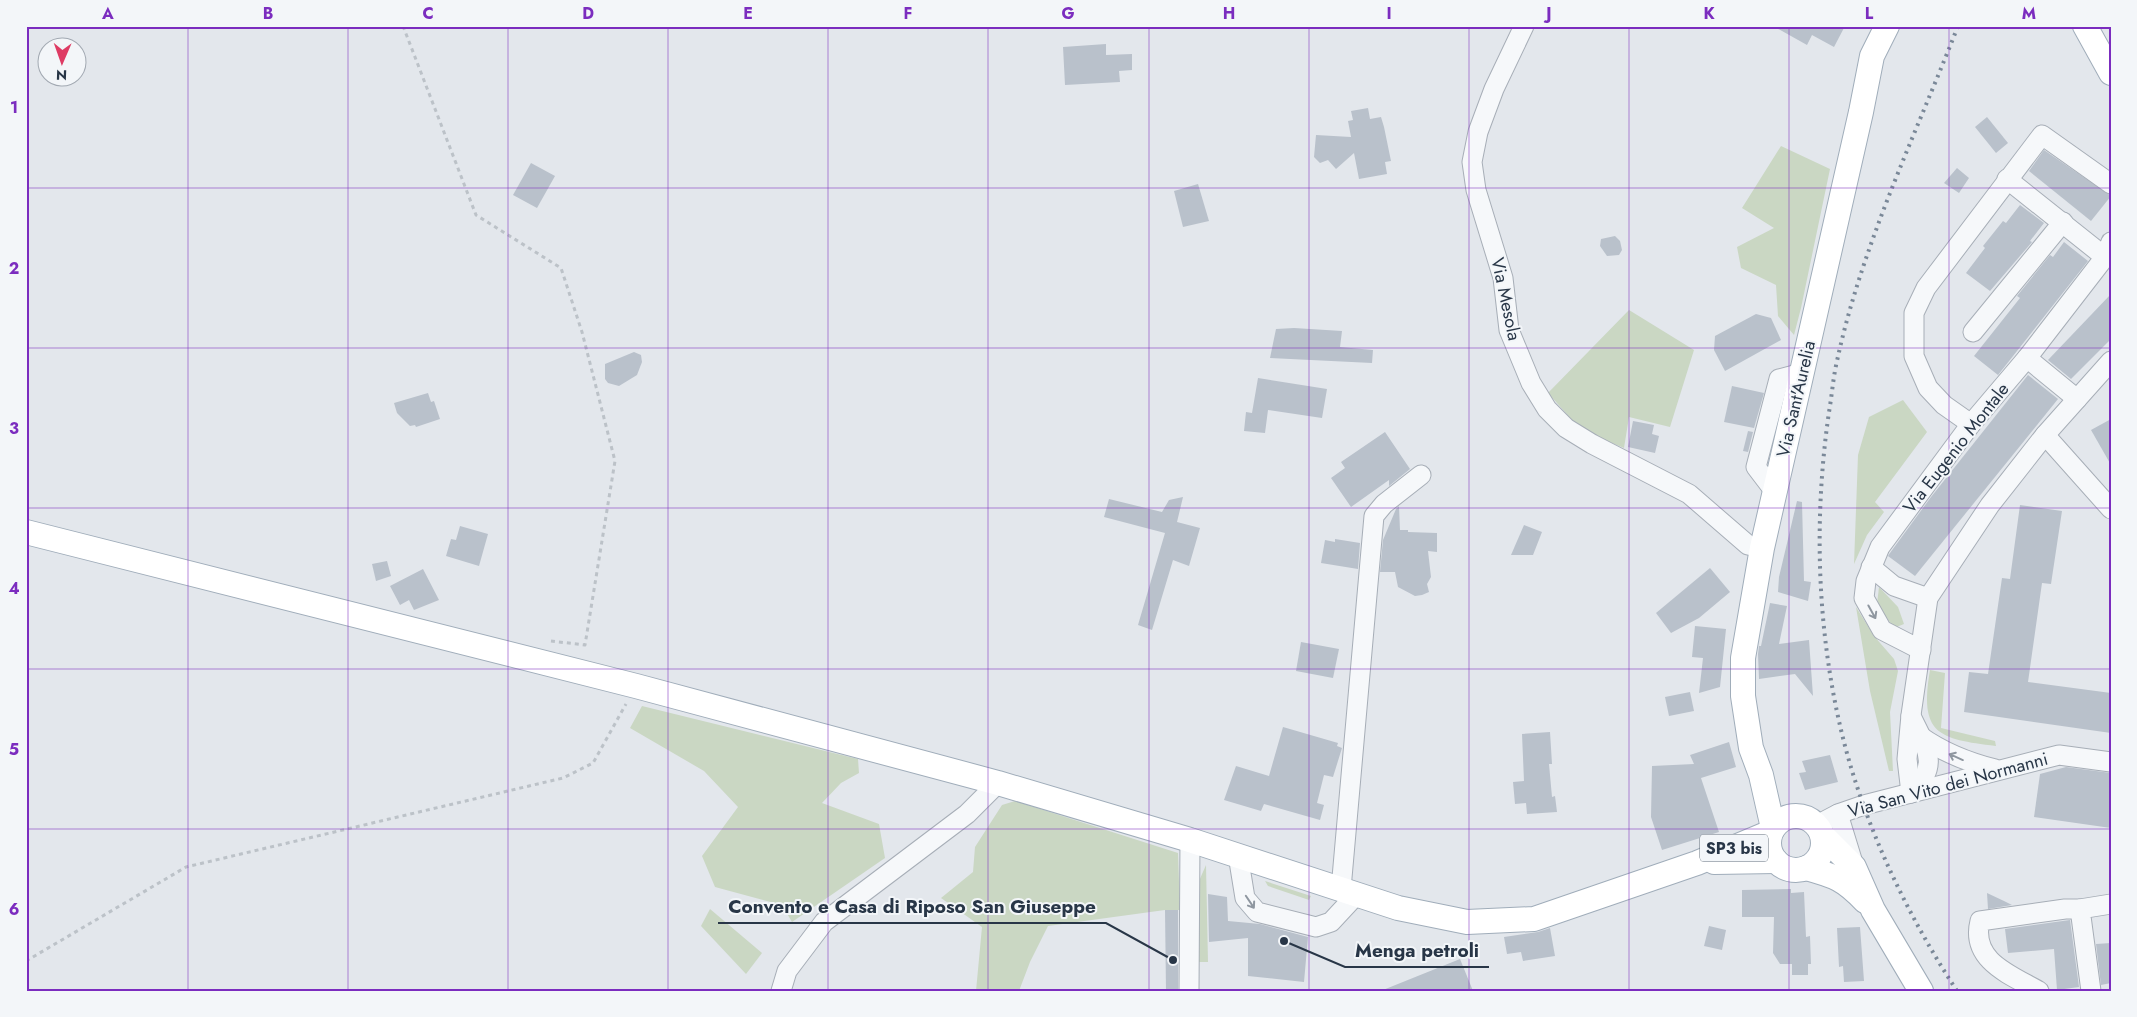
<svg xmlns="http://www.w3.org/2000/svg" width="2137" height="1017" font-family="Jost,sans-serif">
	<rect width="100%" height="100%" fill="#e3e7ec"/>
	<g fill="#cad7c3">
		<polygon points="1781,146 1830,169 1801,308 1794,335 1778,316 1776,285 1741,268 1737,247 1774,228 1742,208"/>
		<polygon points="1629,310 1694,350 1670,427 1629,417 1624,448 1581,430 1548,393"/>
		<polygon points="1903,400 1927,432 1875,502 1884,512 1867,535 1854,564 1858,455 1869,417"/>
		<polygon points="1879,587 1898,607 1904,624 1894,628 1877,604"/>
		<polygon points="1856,607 1874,636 1894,659 1898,671 1890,712 1893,771 1889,771 1870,691"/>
		<path d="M 1930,670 L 1945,673 L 1941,728 L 1995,741 L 1996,746 C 1938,739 1919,734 1930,670 Z"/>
		<polygon points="642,706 858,759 859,773 841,783 822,803 879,824 885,858 792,922 782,905 715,887 702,856 738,807 704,771 630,728"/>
		<polygon points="1015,801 1178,853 1180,910 1165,910 1048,926 1030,962 1019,991 976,991 982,927 941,898 973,872 975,847 1002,805"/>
		<polygon points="1206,865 1208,962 1196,962 1196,888"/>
		<polygon points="1265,881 1311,896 1309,900 1268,886"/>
		<polygon points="710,909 762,953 746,974 701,926"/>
	</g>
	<g fill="#b9c1cb">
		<polygon points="1773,26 1845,26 1834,47 1812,35 1807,45"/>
		<polygon points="1106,44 1106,55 1132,54 1132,70 1119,71 1120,82 1065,85 1063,47"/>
		<polygon points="1368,108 1370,119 1381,117 1384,127 1391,161 1385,162 1387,174 1359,179 1354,153 1336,169 1328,160 1320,163 1314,157 1316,135 1351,137 1348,121 1353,120 1351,111"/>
		<polygon points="1987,117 2008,143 1996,153 1975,127"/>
		<polygon points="2044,150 2111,196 2091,221 2029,171"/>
		<polygon points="531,163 555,176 537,208 513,195"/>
		<polygon points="1957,168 1969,178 1959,193 1944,183"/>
		<polygon points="1198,184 1209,221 1183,227 1174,191"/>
		<polygon points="2020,205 2044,223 2030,241 2032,242 1990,291 1966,273 1985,248 1983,246 2003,221 2006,223"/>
		<polygon points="1615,236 1620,241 1622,250 1619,255 1607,256 1600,246 1601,239"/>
		<polygon points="2064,242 2088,261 1998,375 1974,356 2020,298 2017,296 2050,255 2053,257"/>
		<polygon points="2111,294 2111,339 2071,379 2048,360"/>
		<polygon points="1756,314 1771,318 1781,340 1725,371 1714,350 1715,336"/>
		<polygon points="1294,328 1342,331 1340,347 1373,350 1372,363 1270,358 1276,329"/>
		<polygon points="634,352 641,355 642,362 637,375 619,386 608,383 605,379 605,364"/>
		<polygon points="2028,375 2058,399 1915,576 1888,556 1890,553 1931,497"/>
		<polygon points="1258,378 1327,389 1322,418 1268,410 1265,433 1244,431 1246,412 1252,413"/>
		<polygon points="1732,386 1764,393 1754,428 1724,422"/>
		<polygon points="428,393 431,402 434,401 440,419 416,427 415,425 410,426 397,413 394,403"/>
		<polygon points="2111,419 2111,465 2091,430"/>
		<polygon points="1633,421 1654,425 1652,434 1659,436 1655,453 1628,447"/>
		<polygon points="1748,431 1753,432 1748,452 1743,451"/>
		<polygon points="1385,432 1410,469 1389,486 1389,480 1351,507 1331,478 1345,468 1341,462"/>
		<polygon points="1183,497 1177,522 1200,528 1189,566 1173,560 1152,630 1138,625 1165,533 1104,517 1109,499 1162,512 1169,500"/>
		<polygon points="1797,501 1802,502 1804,581 1811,582 1808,601 1778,592 1779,577"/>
		<polygon points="2020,505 2062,511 2051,584 2042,583 2028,682 2111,693 2111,733 1964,712 1969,672 1988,674 2002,578 2010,579"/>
		<polygon points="1399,506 1400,530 1408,530 1408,532 1437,533 1437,552 1428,551 1431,577 1427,584 1429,592 1422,595 1415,596 1398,587 1395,572 1380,572 1383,540 1396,509"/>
		<polygon points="1524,525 1542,532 1533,555 1511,555"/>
		<polygon points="460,526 488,534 479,566 446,556 451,539 456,540"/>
		<polygon points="1335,539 1360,543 1358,569 1321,563 1325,540 1335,542"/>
		<polygon points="387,561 391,576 376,581 372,564"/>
		<polygon points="1710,568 1730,592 1699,618 1671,633 1656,613"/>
		<polygon points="423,569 439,600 414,610 409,600 400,605 390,586"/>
		<polygon points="1770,603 1787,606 1779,644 1809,640 1813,696 1795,674 1759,679 1758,654 1759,646 1761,646"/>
		<polygon points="1695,626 1726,629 1720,687 1699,693 1703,658 1692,657"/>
		<polygon points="1301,642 1339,649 1333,678 1296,671"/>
		<polygon points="1690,692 1694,711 1669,716 1665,697"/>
		<polygon points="1283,727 1338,743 1337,746 1342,748 1333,777 1324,775 1317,803 1324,805 1320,820 1264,804 1261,811 1224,800 1236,766 1269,776"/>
		<polygon points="1550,732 1552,764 1549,764 1552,797 1555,796 1557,812 1527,814 1526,803 1515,804 1513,782 1524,781 1522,734"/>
		<polygon points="1729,742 1736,767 1701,778 1719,832 1662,850 1651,817 1652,766 1694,764 1690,755"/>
		<polygon points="1830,755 1838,782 1805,790 1799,773 1806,772 1802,761"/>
		<polygon points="2066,767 2111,773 2111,828 2034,817 2040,774"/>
		<polygon points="1791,889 1791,893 1804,892 1806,937 1810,936 1811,964 1808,964 1808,975 1792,975 1792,964 1780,964 1773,953 1774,917 1742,917 1742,890"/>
		<polygon points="1987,893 2004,901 2012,905 1988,909"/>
		<polygon points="1208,894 1227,897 1228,921 1260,924 1308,937 1304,982 1248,976 1248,938 1209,942"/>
		<polygon points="1165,910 1178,910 1178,991 1166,991"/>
		<polygon points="2070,920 2079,987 2057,990 2054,949 2008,953 2005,929"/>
		<polygon points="1709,926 1726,930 1722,950 1704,946"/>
		<polygon points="1860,927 1864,981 1844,982 1843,966 1839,967 1837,928"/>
		<polygon points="1550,928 1555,956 1523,961 1521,952 1507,954 1504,937 1538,932"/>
		<polygon points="2111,943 2111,983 2101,985 2096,944"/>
		<polygon points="1460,959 1473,991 1383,991 1383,990"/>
	</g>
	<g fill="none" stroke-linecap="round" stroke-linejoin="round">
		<g stroke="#a7aeb7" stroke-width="21">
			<g id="minor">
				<polyline points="1524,26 1494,89 1478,132 1472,162 1476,190 1503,278 1509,330 1531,383 1547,409 1566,428 1592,444 1689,494 1748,545 1762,548"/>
				<polyline points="2007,179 2105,257"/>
				<polyline points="1973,332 2063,222"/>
				<polyline points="2027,358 2077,399"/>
				<polyline points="1971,424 1944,405 1928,388 1914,356 1914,313 1926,288 2042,135 2111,184"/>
				<polyline points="2045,435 2111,509"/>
				<polyline points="1775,492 1756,467 1779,379 1802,373"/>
				<polyline points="1871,567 1894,586 1928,598"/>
				<polyline points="1921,650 1882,630 1864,598 1866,581 1880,547 1971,424 2027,358 2105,257 2111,242"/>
				<path d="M 1920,736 C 1944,753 1967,762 1995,769"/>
				<polyline points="1911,793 1907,759 1911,715 1928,598 1990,505 2045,435 2111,361"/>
				<path d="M 1911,793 C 1941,765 1926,748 1911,716"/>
				<polyline points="1838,814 1854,866"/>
				<polyline points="1817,825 1838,814 1864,805 2059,755 2111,762"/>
				<polyline points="1238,855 1245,898 1257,912 1316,927 1331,922 1357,894"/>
				<polyline points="1341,889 1374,516 1384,504 1421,475"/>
				<polyline points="781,991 787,971 824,922 967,814 998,783"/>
				<polyline points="1189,991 1190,840"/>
				<path d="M 2039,991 C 2011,975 1970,961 1980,921 L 2065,909 L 2080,909"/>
				<polyline points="2091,991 2080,909 2111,904"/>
			</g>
		</g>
		<g stroke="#a0adba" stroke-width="26">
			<g id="major">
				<polyline points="2085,26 2111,73"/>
				<polyline points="26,532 636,686 998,783 1190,840 1398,908 1467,922 1534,919 1697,863 1771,832"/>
				<circle cx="1796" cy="843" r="27"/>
				<polyline points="1773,828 1761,775 1751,748 1743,696 1743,658 1762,548 1861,112 1872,56 1887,26"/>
				<polyline points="1823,836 1854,867 1873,910 1921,991"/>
				<polyline points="1714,862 1776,861"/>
				<path d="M 1806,868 C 1835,876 1844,879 1865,901"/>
			</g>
		</g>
		<g stroke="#bcc2c8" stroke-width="3" stroke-dasharray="4 4" stroke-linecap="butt">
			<polyline points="403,26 476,215 561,268 582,332 615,461 585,645 551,641"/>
			<polyline points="26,961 186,867 563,778 593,763 626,704"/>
		</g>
		<use href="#minor" stroke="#f6f8fa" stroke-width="19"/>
		<use href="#major" stroke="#fff" stroke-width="24"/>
		<path stroke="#7a8898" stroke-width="4" stroke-dasharray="2.5 5" stroke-linecap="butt" d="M 1957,991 C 1908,916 1868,833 1845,746 C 1817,638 1813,522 1829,412 C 1832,395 1833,378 1837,361 C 1862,245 1915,136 1958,26"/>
	</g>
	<defs><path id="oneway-shaft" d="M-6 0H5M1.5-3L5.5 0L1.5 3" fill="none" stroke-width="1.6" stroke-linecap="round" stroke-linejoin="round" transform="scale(1.25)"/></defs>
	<g stroke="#8f97a0">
		<use href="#oneway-shaft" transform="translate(1872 612) rotate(61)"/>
		<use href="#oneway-shaft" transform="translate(1956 757) rotate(-156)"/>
		<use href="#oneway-shaft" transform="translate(1250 902) rotate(56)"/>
	</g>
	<path fill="none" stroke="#7b2cbf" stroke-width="1" stroke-opacity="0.55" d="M 188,26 L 188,991M 348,26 L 348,991M 508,26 L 508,991M 668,26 L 668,991M 828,26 L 828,991M 988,26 L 988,991M 1149,26 L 1149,991M 1309,26 L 1309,991M 1469,26 L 1469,991M 1629,26 L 1629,991M 1789,26 L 1789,991M 1949,26 L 1949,991M 26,188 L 2111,188M 26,348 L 2111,348M 26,508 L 2111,508M 26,669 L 2111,669M 26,829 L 2111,829"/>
	<g text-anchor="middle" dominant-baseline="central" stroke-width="4" stroke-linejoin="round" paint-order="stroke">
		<rect fill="#f3f6f9" stroke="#65707c" stroke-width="1" x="1700" y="834.5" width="68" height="27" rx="4"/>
		<g font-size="16" font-weight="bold" fill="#283647">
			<text x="1734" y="848">SP3 bis</text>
		</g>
		<g font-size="18" fill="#283647" stroke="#f3f6f9">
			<text transform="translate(1506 299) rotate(78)">Via Mesola</text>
			<text transform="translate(1796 399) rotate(-77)">Via Sant'Aurelia</text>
			<text transform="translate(1956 448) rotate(-52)">Via Eugenio Montale</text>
			<text transform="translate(1948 785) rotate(-15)">Via San Vito dei Normanni</text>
		</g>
	</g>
	<path fill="none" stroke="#283647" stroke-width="2" d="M1173 960L1106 923H718M1284 941L1345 967H1489"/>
	<g fill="#283647" stroke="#f3f6f9" stroke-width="2">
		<circle cx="1173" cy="960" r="5"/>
		<circle cx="1284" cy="941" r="5"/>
	</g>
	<g font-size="19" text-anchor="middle" font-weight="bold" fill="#283647" stroke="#f3f6f9" stroke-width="4" stroke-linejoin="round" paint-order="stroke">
		<text x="912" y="913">Convento e Casa di Riposo San Giuseppe</text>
		<text x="1417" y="957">Menga petroli</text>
	</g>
	<rect width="2137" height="1017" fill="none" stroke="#f3f6f9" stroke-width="55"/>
	<g transform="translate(62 62) rotate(182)"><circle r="24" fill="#f3f6f9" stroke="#a2a9b2"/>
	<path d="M0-4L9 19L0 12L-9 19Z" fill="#de3b64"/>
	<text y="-8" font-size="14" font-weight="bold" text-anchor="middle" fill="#283647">N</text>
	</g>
	<rect x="28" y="28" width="2082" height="962" fill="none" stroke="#7b2cbf" stroke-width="2"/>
	<g font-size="16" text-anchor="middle" font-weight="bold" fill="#7b2cbf">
		<text x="108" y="19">A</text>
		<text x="268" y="19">B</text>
		<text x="428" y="19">C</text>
		<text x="588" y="19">D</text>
		<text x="748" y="19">E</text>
		<text x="908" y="19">F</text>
		<text x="1068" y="19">G</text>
		<text x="1229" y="19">H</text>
		<text x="1389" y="19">I</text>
		<text x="1549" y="19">J</text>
		<text x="1709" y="19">K</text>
		<text x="1869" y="19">L</text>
		<text x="2029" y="19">M</text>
		<text x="14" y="113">1</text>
		<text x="14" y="274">2</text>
		<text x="14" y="434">3</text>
		<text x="14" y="594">4</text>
		<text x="14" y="755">5</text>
		<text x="14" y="915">6</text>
	</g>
</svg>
